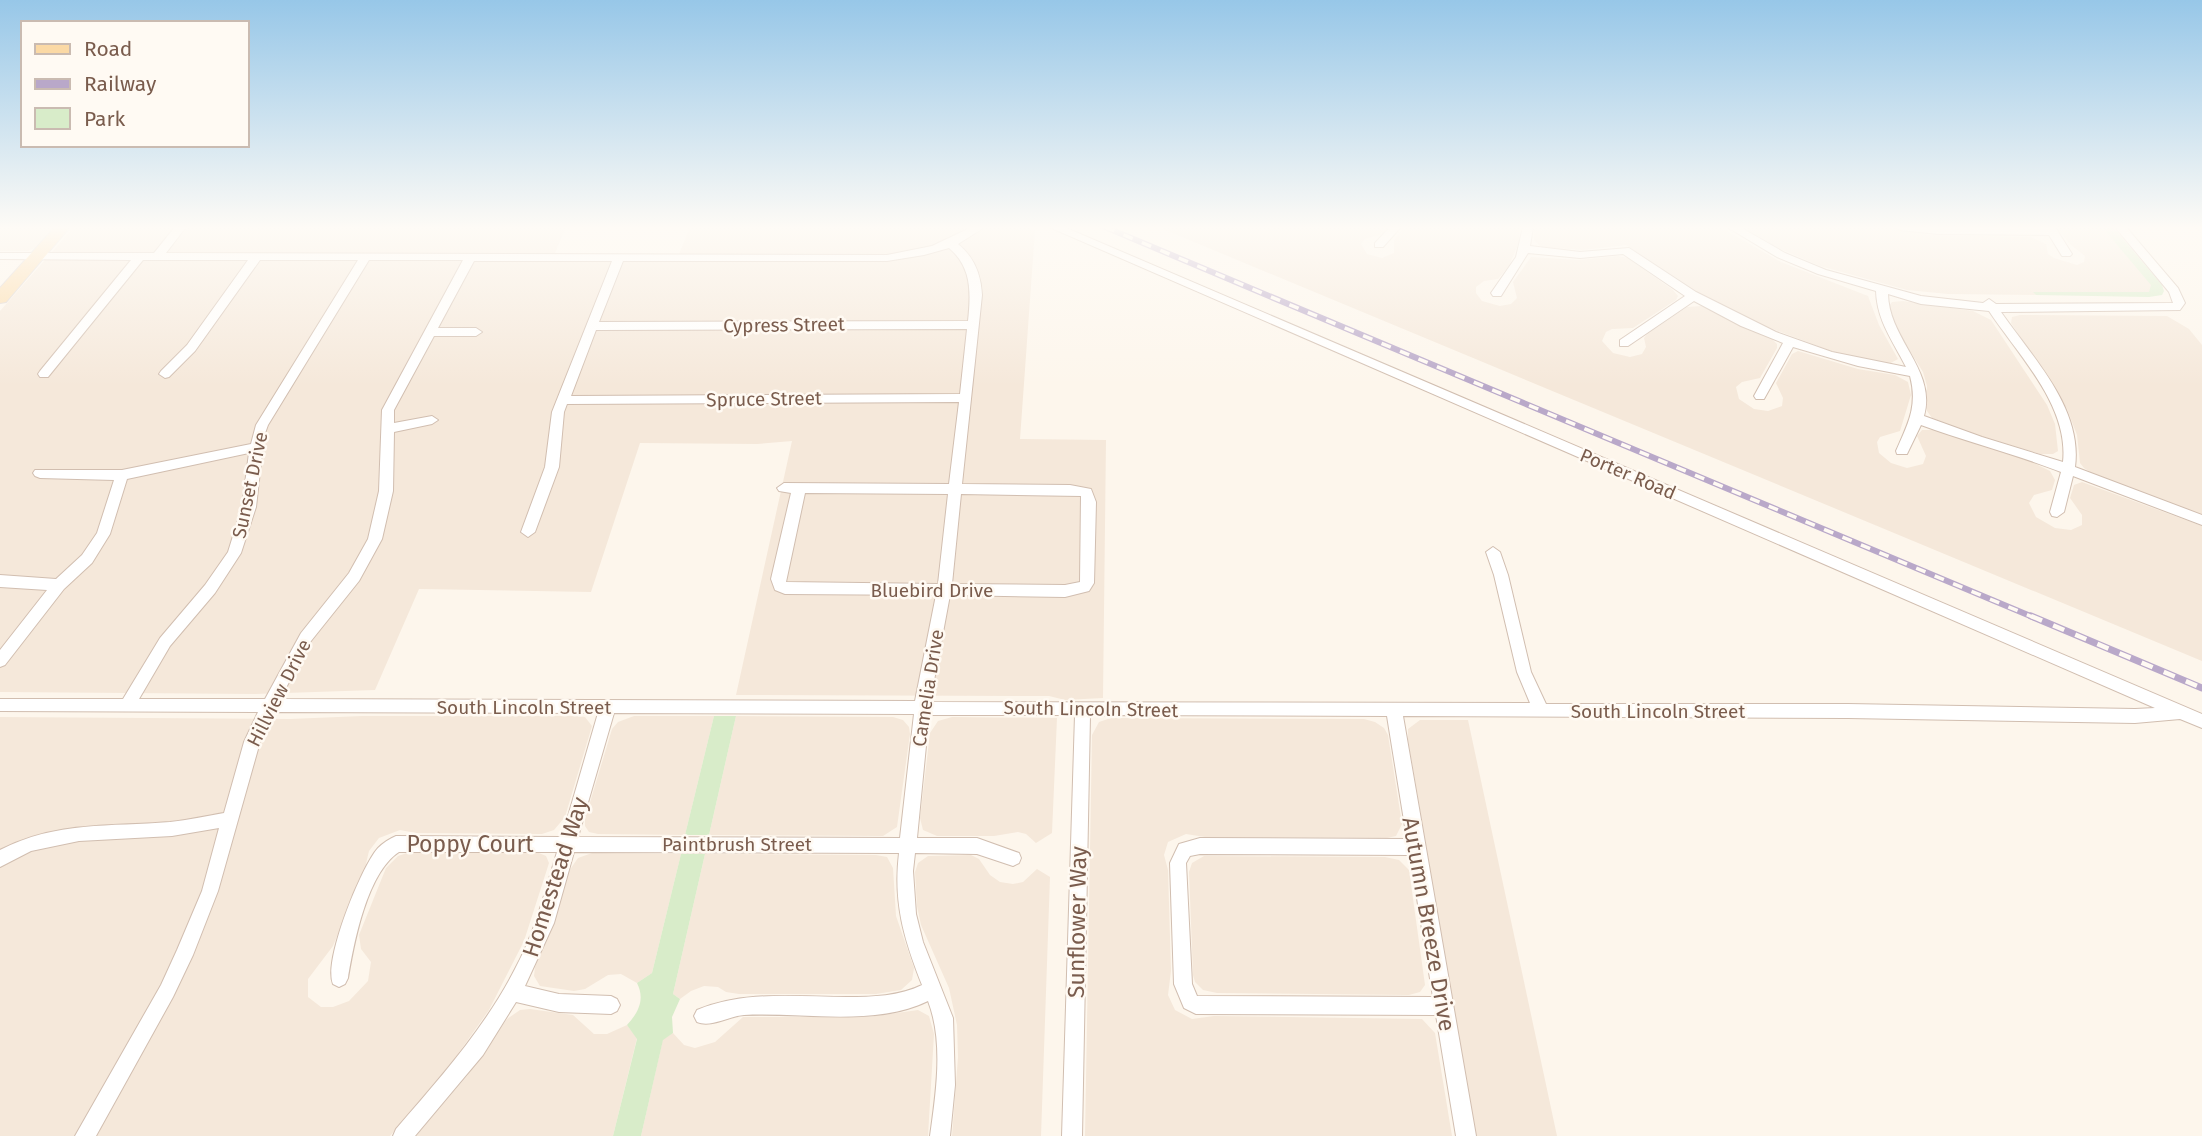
<svg xmlns="http://www.w3.org/2000/svg" width="2202" height="1136" font-family="'Fira Sans',sans-serif">
	<rect width="100%" height="100%" fill="#fdf6ec"/>
	<g fill="#f5e8da">
		<polygon points="0,227 55,227 37,247 28,251 0,251"/>
		<polygon points="74,227 566,227 555,253 679,254 690,227 1028,227 1035,230 1020,439 1106,440 1103,698 1065,700 1049,696 736,695 792,441 757,444 640,443 591,592 419,589 375,690 255,694 0,692 0,311"/>
		<polygon points="1158,227 1388,227 1380,235 1365,239 1361,244 1367,254 1382,258 1394,253 1394,240 1404,227 1520,227 1519,242 1509,266 1498,279 1484,281 1476,287 1476,293 1482,301 1500,306 1511,304 1517,298 1513,282 1531,257 1578,260 1618,256 1628,258 1673,290 1678,296 1676,300 1633,328 1612,329 1606,332 1602,341 1613,353 1630,357 1642,354 1646,347 1644,338 1647,334 1687,307 1701,306 1772,339 1777,344 1777,348 1760,378 1742,382 1736,387 1739,399 1754,409 1768,411 1782,406 1783,398 1776,383 1792,354 1798,351 1858,369 1895,375 1908,382 1911,395 1900,431 1880,437 1877,442 1879,453 1891,463 1907,468 1923,464 1926,456 1917,436 1922,430 1934,430 2030,461 2050,471 2055,480 2052,490 2034,495 2029,503 2036,517 2055,528 2071,530 2082,525 2082,515 2070,498 2074,485 2082,482 2202,526 2202,661"/>
		<polygon points="1534,227 1720,227 1781,262 1868,296 1879,325 1898,359 1889,364 1839,354 1757,323 1691,289 1626,245 1583,250 1541,247 1534,240"/>
		<polygon points="1742,227 1883,227 1931,235 2031,237 2046,244 2048,254 2054,258 2077,265 2084,262 2085,256 2070,244 2056,227 2102,227 2152,285 2149,293 2034,292 2036,295 1948,294 1907,290 1820,266 1778,248"/>
		<polygon points="1903,301 1973,311 1991,320 2047,405 2055,424 2058,451 2053,454 2040,454 1974,434 1932,418 1927,411 1927,386 1923,372 1895,327 1889,306 1892,302"/>
		<polygon points="2020,315 2167,316 2189,329 2202,345 2202,515 2093,474 2084,468 2080,463 2077,435 2067,409 2011,323 2012,317"/>
		<polygon points="362,716 577,716 585,717 592,726 565,817 554,830 542,834 416,833 400,830 379,838 369,851 365,868 333,946 308,979 308,997 321,1007 333,1007 349,1001 368,981 371,962 361,949 359,935 386,868 398,856 410,852 539,853 546,856 549,863 524,941 489,1010 455,1058 390,1136 0,1136 0,717 290,719"/>
		<polygon points="634,716 714,716 685,835 598,834 589,832 585,826 585,819 612,729 618,722"/>
		<polygon points="736,716 893,717 903,720 909,727 910,734 897,827 883,836 709,835"/>
		<polygon points="952,717 1057,718 1052,833 1036,843 1026,834 1018,832 994,836 937,836 923,830 920,818 930,733 938,721"/>
		<polygon points="1111,718 1364,719 1375,722 1384,728 1388,735 1402,824 1396,836 1387,838 1205,837 1186,834 1168,842 1164,855 1168,870 1171,971 1168,995 1175,1010 1192,1019 1214,1016 1422,1019 1435,1033 1452,1136 1085,1136 1092,735 1099,722"/>
		<polygon points="1420,720 1468,720 1557,1136 1476,1136 1408,740 1408,729"/>
		<polygon points="592,853 681,854 652,973 637,983 621,974 608,975 585,989 574,991 540,986 534,976 535,967 553,922 569,871 578,858"/>
		<polygon points="705,854 876,855 887,857 893,868 896,916 914,968 912,980 901,990 876,994 739,994 726,992 718,987 704,986 691,991 680,999 673,994"/>
		<polygon points="971,855 979,859 990,875 1000,882 1013,884 1023,882 1037,869 1050,877 1041,1136 952,1136 958,1057 957,1025 949,988 921,925 917,906 915,872 918,863 928,856"/>
		<polygon points="1204,856 1385,857 1399,860 1409,870 1425,985 1420,992 1409,995 1217,993 1203,990 1195,982 1193,975 1189,872 1192,863"/>
		<polygon points="530,1009 573,1015 594,1034 607,1034 627,1025 637,1038 613,1136 416,1136 467,1076 507,1019 520,1010"/>
		<polygon points="918,1010 929,1016 934,1034 928,1136 641,1136 663,1039 673,1033 684,1045 695,1048 715,1042 743,1017 868,1017"/>
	</g>
	<g fill="#d8ecc9">
		<polygon points="2102,227 2113,227 2162,285 2164,291 2162,295 2149,297 2036,295 2033,292 2149,292 2151,285"/>
		<polygon points="714,716 736,716 709,835 685,835"/>
		<path d="M 681,854 L 705,854 L 673,994 L 680,999 L 672,1017 L 673,1033 L 663,1040 L 641,1136 L 613,1136 L 637,1039 L 627,1025 C 639,1012 645,999 637,983 L 652,973 Z"/>
	</g>
	<g fill="none" stroke-linecap="round" stroke-linejoin="round">
		<g stroke="#d1beb0" stroke-width="2">
			<g id="minor">
				<path d="M 175,227 L 186,227 L 166,253 L 887,255 L 932,246 L 972,227 L 985,227 L 958,244 C 974,257 981,274 982,295 L 962,484 L 1070,485 L 1091,489 L 1096,502 L 1094,583 L 1089,591 L 1065,597 L 950,595 L 930,702 L 1530,703 L 1517,672 L 1494,575 L 1486,552 L 1493,547 L 1500,552 L 1508,575 L 1531,672 L 1546,704 L 1848,704 L 2135,709 L 2155,708 L 1049,227 L 1064,227 L 2202,714 L 2202,728 L 2180,719 L 2135,723 L 1848,718 L 1403,716 L 1476,1136 L 1456,1136 L 1436,1015 L 1196,1014 L 1184,1008 L 1174,984 L 1170,863 L 1179,844 L 1200,838 L 1407,839 L 1387,716 L 1090,715 L 1082,1136 L 1062,1136 L 1075,715 L 929,715 L 917,838 L 977,838 L 1019,853 L 1021,858 L 1019,863 L 1013,866 L 977,854 L 915,853 L 913,871 L 916,914 L 923,942 L 953,1018 L 955,1085 L 950,1136 L 930,1136 C 936,1093 944,1042 928,1001 C 876,1027 801,1012 744,1015 C 729,1016 711,1028 697,1022 L 694,1016 L 697,1010 C 744,990 798,997 847,997 C 872,997 900,996 922,985 C 904,939 893,903 899,853 L 574,852 L 554,923 L 525,986 L 559,994 L 611,996 L 617,999 L 620,1005 L 617,1011 L 611,1014 L 559,1012 L 516,1002 L 483,1055 L 415,1136 L 393,1136 L 396,1129 C 439,1079 485,1028 515,969 C 535,932 545,892 557,852 L 399,852 C 367,873 354,942 348,978 L 345,984 L 339,987 L 333,984 C 323,961 361,867 378,848 C 383,843 389,839 396,836 L 562,837 L 598,713 L 274,712 L 260,742 L 218,891 L 193,955 L 173,997 L 96,1136 L 75,1136 L 161,985 L 177,950 L 202,891 L 219,828 L 172,836 L 79,841 L 31,851 L 0,867 L 0,850 C 56,821 110,827 170,822 C 188,820 206,816 224,813 L 244,742 L 258,712 L 0,711 L 0,699 L 123,699 L 160,638 L 205,585 L 228,552 L 242,507 L 249,453 L 127,479 L 110,534 L 92,563 L 64,589 L 5,665 L 0,667 L 0,650 L 47,590 L 0,587 L 0,575 L 56,579 L 82,555 L 97,533 L 114,480 L 40,478 L 35,476 L 33,473 L 35,470 L 122,470 L 251,444 L 256,425 L 358,260 L 260,260 L 195,351 L 169,377 L 165,378 L 159,374 L 161,371 L 187,345 L 248,260 L 143,260 L 48,377 L 40,377 L 38,374 L 40,371 L 131,260 L 0,259 L 0,253 L 154,253 ZM 949,248 C 972,267 971,293 968,321 L 599,322 L 623,261 L 887,261 L 924,255 ZM 369,260 L 463,260 L 382,410 L 379,491 L 368,539 L 349,573 L 301,633 L 265,699 L 139,699 L 170,646 L 215,593 L 241,553 L 256,507 L 264,436 L 268,425 ZM 474,261 L 612,261 L 552,412 L 545,467 L 521,532 L 528,537 L 535,532 L 559,467 L 564,412 L 567,404 L 959,402 L 949,484 L 784,483 L 777,488 L 779,491 L 791,493 L 771,579 L 775,590 L 785,594 L 936,595 L 915,701 L 280,699 L 311,641 L 359,581 L 382,539 L 393,491 L 394,432 L 432,424 L 438,420 L 432,416 L 394,423 L 394,410 L 434,336 L 476,336 L 482,332 L 476,328 L 438,328 ZM 967,329 L 960,394 L 571,396 L 596,330 ZM 805,493 L 948,494 L 938,584 L 786,582 ZM 961,494 L 1081,496 L 1080,582 L 1065,585 L 952,584 ZM 614,713 L 914,714 L 900,838 L 578,837 ZM 1200,854 L 1410,855 L 1433,997 L 1197,996 L 1192,984 L 1186,863 L 1190,856 Z"/>
				<polygon points="1390,227 1401,227 1383,247 1375,247 1375,243"/>
				<path d="M 1523,227 L 1533,227 L 1530,246 L 1580,252 L 1629,248 L 1696,292 L 1776,332 L 1832,352 L 1906,367 C 1893,341 1877,321 1876,291 L 1818,274 L 1777,257 L 1727,227 L 1740,227 L 1785,253 L 1826,270 L 1921,296 L 1983,303 L 1989,299 L 1996,304 L 2173,303 L 2169,292 L 2115,227 L 2126,227 L 2178,288 L 2185,303 L 2180,310 L 2001,312 C 2032,357 2083,408 2075,467 L 2202,515 L 2202,525 L 2073,476 L 2064,512 L 2057,517 L 2052,516 L 2050,512 L 2061,472 C 2015,454 1967,442 1921,425 L 1907,454 L 1897,454 L 1896,451 C 1908,424 1918,406 1910,376 L 1858,366 L 1793,347 L 1764,399 L 1756,399 L 1754,396 L 1783,343 L 1741,326 L 1694,301 L 1628,346 L 1620,346 L 1620,340 L 1685,296 L 1623,254 L 1580,258 L 1528,253 L 1501,296 L 1493,296 L 1491,293 L 1516,257 ZM 1888,294 L 1921,304 L 1989,311 C 2018,355 2069,405 2063,462 L 1982,437 L 1924,416 C 1937,370 1889,340 1888,294 Z"/>
				<polygon points="1895,227 2055,227 2072,254 2070,256 2062,256 2049,235 1938,234 1900,230"/>
			</g>
		</g>
		<g stroke="#dad1cd" stroke-width="2">
			<polygon id="major" points="55,227 70,227 6,302 0,303 0,288"/>
		</g>
		<use href="#minor" fill="#fff" fill-rule="evenodd"/>
		<use href="#major" fill="#fbd9a5" fill-rule="evenodd"/>
		<g stroke="#b9a8c9" stroke-width="6">
			<polyline id="rail-far1" points="1105,227 2035,618"/>
		</g>
		<g stroke="#b9a8c9" stroke-width="7">
			<polyline id="rail" points="2031,616 2202,688"/>
		</g>
		<use href="#rail-far1" stroke="#fffaf3" stroke-width="3.5" stroke-dasharray="10" stroke-linecap="butt"/>
		<use href="#rail" stroke="#fffaf3" stroke-width="4.5" stroke-dasharray="12" stroke-linecap="butt"/>
	</g>
	<linearGradient id="sky" x2="0" y2="1"><stop stop-color="#97c7e8"/><stop offset="0.59" stop-color="#fefbf6"/><stop offset="1" stop-color="#fefbf6" stop-opacity="0"/></linearGradient>
	<rect width="2202" height="386" fill="url(#sky)"/>
	<g text-anchor="middle" dominant-baseline="central" stroke-width="5" stroke-linejoin="round" paint-order="stroke">
		<g font-size="19" fill="#7a5c4d" stroke="#fffaf3">
			<text transform="translate(784 325) rotate(-1)">Cypress Street</text>
			<text transform="translate(764 399) rotate(-1)">Spruce Street</text>
			<text transform="translate(1628 474) rotate(23)">Porter Road</text>
			<text transform="translate(250 485) rotate(-78)">Sunset Drive</text>
			<text x="932" y="590">Bluebird Drive</text>
			<text transform="translate(928 688) rotate(-81)">Camelia Drive</text>
			<text transform="translate(279 693) rotate(-63)">Hillview Drive</text>
			<text x="524" y="707">South Lincoln Street</text>
			<text transform="translate(1091 709) rotate(1)">South Lincoln Street</text>
			<text x="1658" y="711">South Lincoln Street</text>
			<text x="737" y="844">Paintbrush Street</text>
		</g>
		<g font-size="23" fill="#7a5c4d" stroke="#fffaf3">
			<text x="470" y="844">Poppy Court</text>
			<text transform="translate(555 877) rotate(-72)">Homestead Way</text>
			<text transform="translate(1077 922) rotate(-89)">Sunflower Way</text>
			<text transform="translate(1429 924) rotate(80)">Autumn Breeze Drive</text>
		</g>
	</g>
	<rect x="21" y="21" width="228" height="126" fill="#fffaf3" stroke="#cabbb1" stroke-width="2"/>
	<rect x="35" y="44" width="35" height="10" fill="#fbd9a5" stroke="#cabbb1" stroke-width="2"/>
	<text x="84" y="56" font-size="21" fill="#7a5c4d">Road</text>
	<rect x="35" y="79" width="35" height="10" fill="#b9a8c9" stroke="#cabbb1" stroke-width="2"/>
	<text x="84" y="91" font-size="21" fill="#7a5c4d">Railway</text>
	<rect x="35" y="108" width="35" height="21" fill="#d8ecc9" stroke="#cabbb1" stroke-width="2"/>
	<text x="84" y="126" font-size="21" fill="#7a5c4d">Park</text>
</svg>
